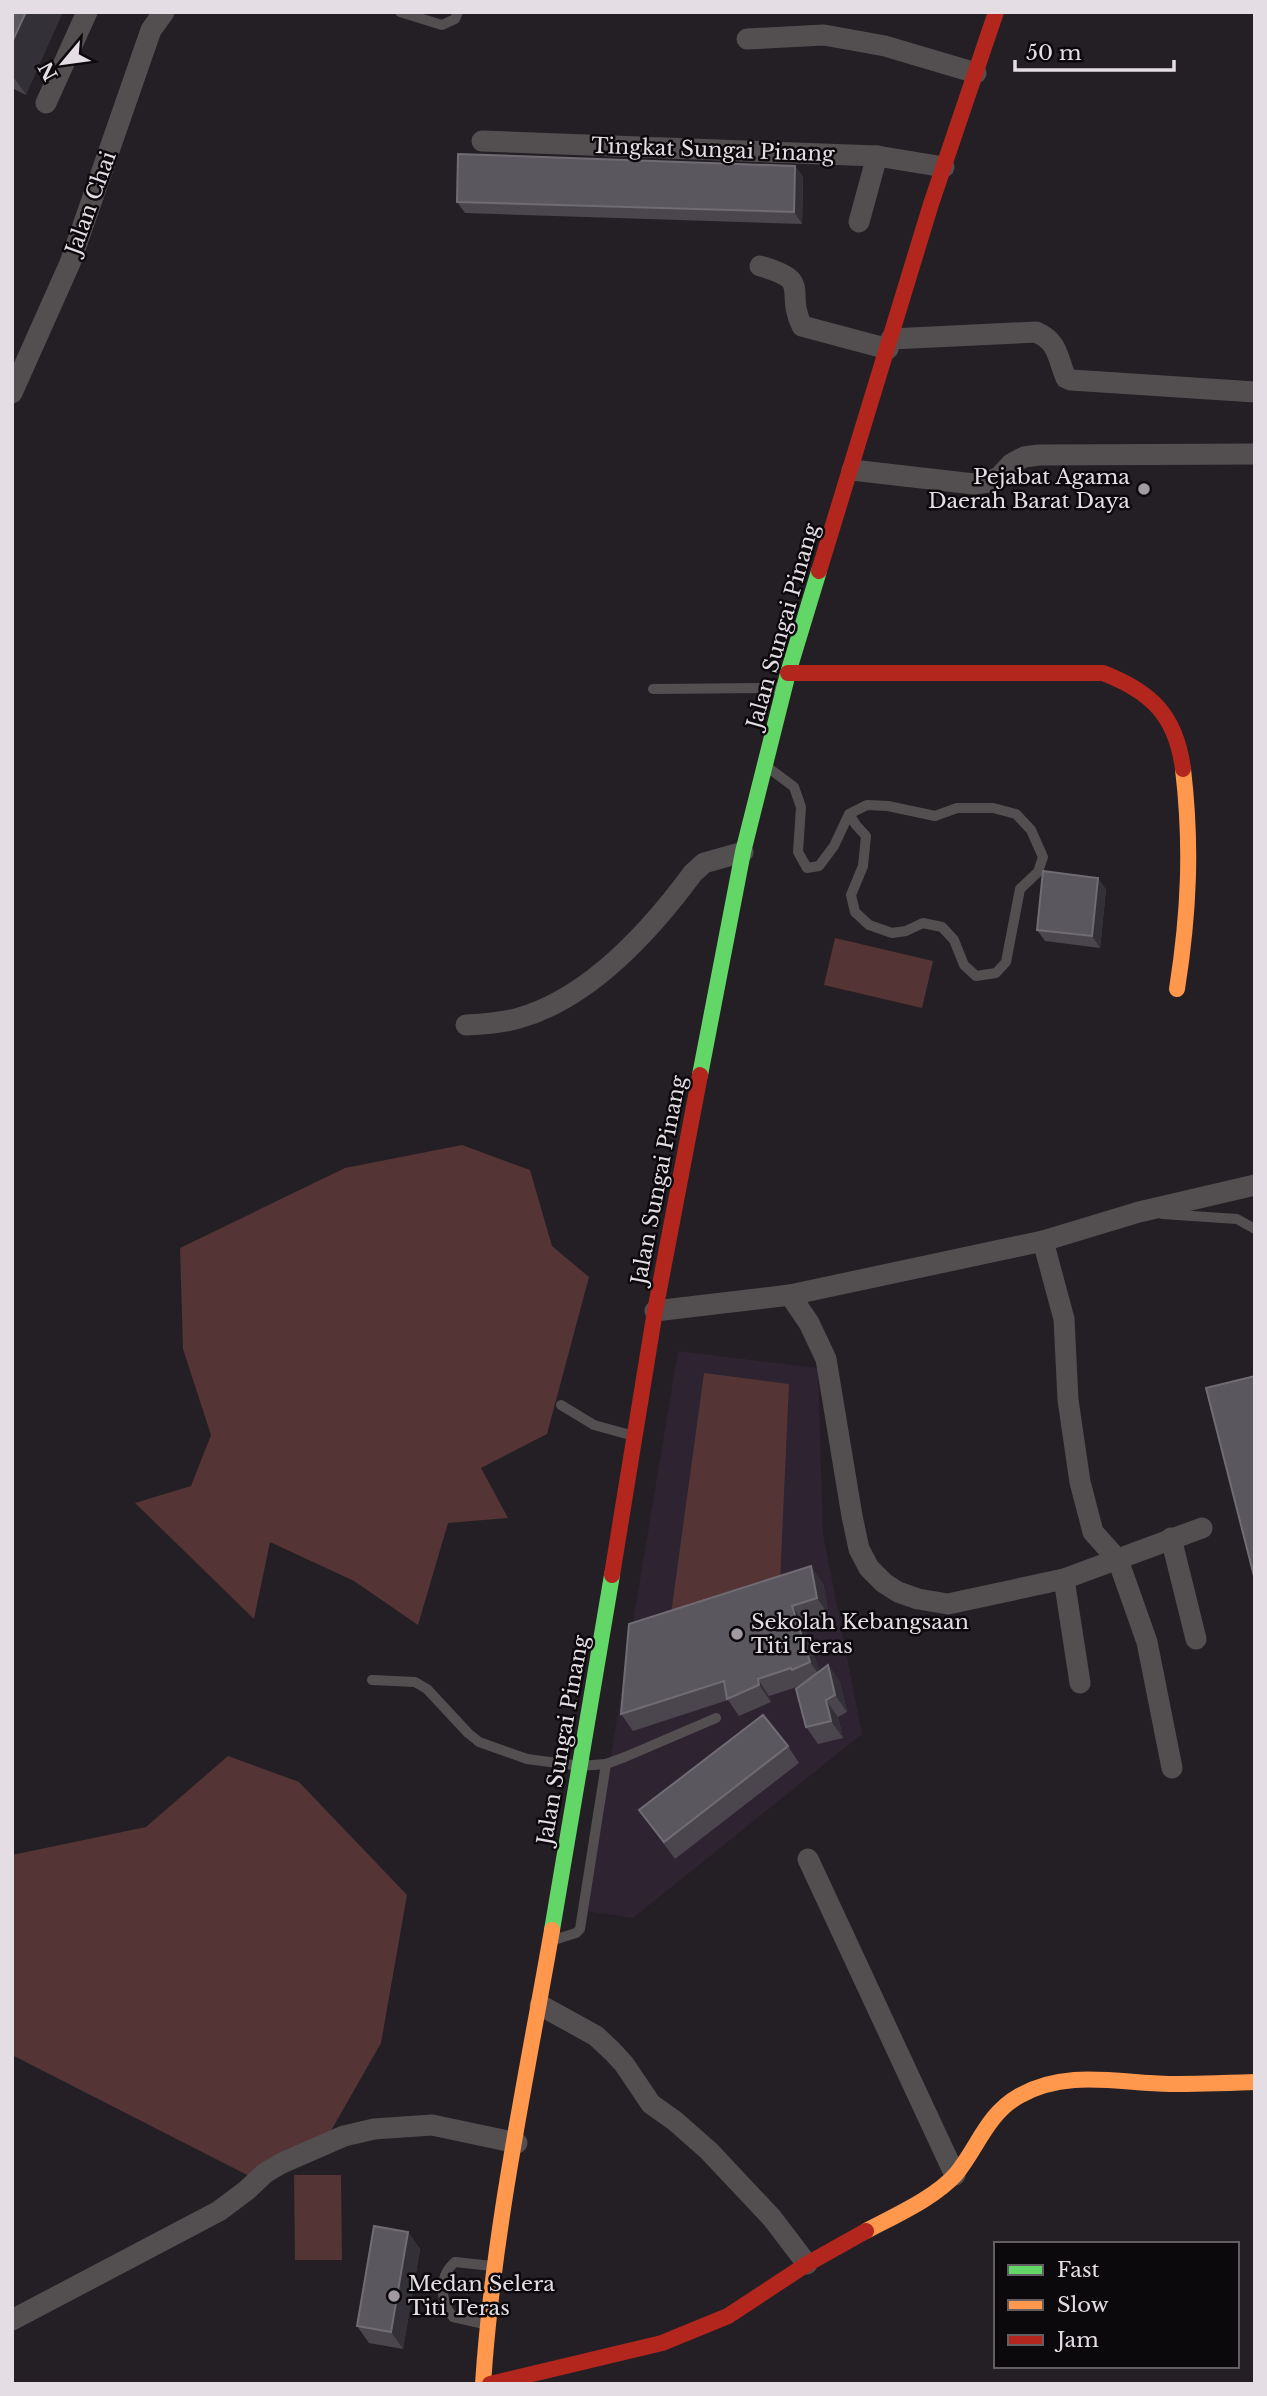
<svg xmlns="http://www.w3.org/2000/svg" width="1267" height="2396" font-family="'Libre Baskerville',serif">
	<rect width="100%" height="100%" fill="#241f24"/>
	<polygon fill="#2e2330" points="678,1351 818,1368 823,1534 862,1734 633,1918 585,1911"/>
	<g fill="#543434">
		<polygon points="835,938 933,961 922,1008 824,985"/>
		<polygon points="462,1145 530,1170 552,1246 589,1277 547,1434 481,1468 508,1518 448,1523 418,1625 354,1581 270,1542 254,1619 135,1503 191,1486 211,1435 183,1349 180,1248 345,1168"/>
		<polygon points="704,1373 789,1384 780,1582 671,1614"/>
		<polygon points="228,1756 299,1782 407,1895 381,2043 324,2143 257,2180 12,2055 12,1855 146,1827"/>
		<polygon points="294,2175 341,2175 342,2260 295,2260"/>
	</g>
	<g fill="none" stroke-linecap="round" stroke-linejoin="round">
		<g stroke="#534f51" stroke-width="10">
			<polyline points="400,12 442,25 455,19 458,12"/>
			<polyline points="653,689 778,688"/>
			<polyline points="770,769 794,787 801,807 798,852 807,868 819,866 834,846 849,814 867,805 888,806 935,816 957,808 993,808 1016,814 1031,830 1043,857 1038,872 1020,889 1006,962 996,973 976,976 964,965 954,940 942,927 923,923 906,931 892,933 869,925 855,912 851,895 863,866 866,836 856,825 849,814"/>
			<polyline points="1162,1214 1237,1219 1255,1229"/>
			<polyline points="561,1405 594,1425 634,1436"/>
			<polyline points="372,1680 415,1682 427,1689 468,1733 479,1742 527,1759 580,1766 606,1764 625,1757 716,1718"/>
			<polyline points="557,1939 576,1933 580,1929 606,1764"/>
			<path d="M 484,2324 L 453,2317 C 440,2302 438,2276 455,2262 L 492,2266"/>
		</g>
		<g stroke="#534f51" stroke-width="21">
			<polyline points="747,39 824,35 885,46 976,73"/>
			<polyline points="46,103 87,12"/>
			<polyline points="482,141 877,156 944,167"/>
			<polyline points="859,222 877,156"/>
			<path d="M 760,266 C 814,281 784,290 802,326 L 888,349"/>
			<path d="M 891,339 L 1036,332 C 1059,342 1057,357 1066,378 L 1071,380 L 1255,392"/>
			<polyline points="12,393 70,263 151,30 164,12"/>
			<polyline points="852,470 974,484 989,482 999,477 1011,464 1024,457 1039,455 1255,454"/>
			<path d="M 466,1025 C 484,1024 502,1023 519,1018 C 590,998 651,930 693,873 L 704,863 L 743,852"/>
			<polyline points="1043,1241 1064,1319 1068,1400 1080,1482 1093,1532 1118,1560 1147,1642 1172,1768"/>
			<polyline points="790,1295 809,1323 826,1359 852,1516 859,1549 869,1568 884,1583 898,1592 918,1599 948,1604 1064,1579 1202,1528"/>
			<polyline points="655,1311 790,1295 1043,1241 1139,1212 1255,1185"/>
			<polyline points="1171,1538 1196,1639"/>
			<polyline points="1064,1579 1080,1683"/>
			<polyline points="808,1859 955,2175"/>
			<polyline points="540,2005 596,2036 612,2051 624,2064 651,2104 675,2121 709,2151 772,2218 807,2264"/>
			<polyline points="12,2320 219,2211 247,2190 265,2173 282,2163 344,2136 374,2129 432,2125 517,2143"/>
		</g>
		<g stroke="#63d668" stroke-width="16">
			<polyline points="700,1075 743,852 788,673 819,571"/>
			<polyline points="552,1930 612,1575"/>
		</g>
		<g stroke="#ff974d" stroke-width="16">
			<path d="M 1177,989 C 1189,913 1192,845 1183,769"/>
			<path d="M 866,2231 C 894,2216 935,2198 956,2174 C 978,2147 987,2114 1019,2096 C 1066,2069 1118,2083 1170,2084 C 1198,2084 1227,2083 1255,2082"/>
			<path d="M 483,2384 C 493,2231 526,2080 552,1930"/>
		</g>
		<g stroke="#b3261e" stroke-width="16">
			<polyline points="819,571 931,204 996,12"/>
			<path d="M 788,673 L 1103,673 C 1152,692 1176,716 1183,769"/>
			<polyline points="612,1575 655,1311 700,1075"/>
			<polyline points="490,2384 662,2343 728,2316 807,2264 866,2231"/>
		</g>
	</g>
	<g fill="#4b464e">
		<polygon points="12,12 26,95 12,88"/>
		<polygon points="795,166 803,177 802,224 465,213 457,202"/>
		<polygon points="1106,889 1100,948 1045,941 1037,930"/>
		<polygon points="823,1583 829,1615 804,1623 819,1671 828,1665 840,1682 847,1712 838,1717 843,1738 818,1744 806,1727 800,1686 769,1696 771,1702 739,1716 728,1700 633,1731 621,1714"/>
		<polygon points="788,1746 799,1763 675,1859 639,1810"/>
		<polygon points="408,2232 420,2249 403,2349 369,2343 357,2326"/>
	</g>
	<g fill="#343037">
		<polygon points="26,12 63,12 26,95 12,75 12,42"/>
		<polygon points="795,166 803,177 802,224 794,212"/>
		<polygon points="1098,878 1106,889 1100,948 1092,936"/>
		<polygon points="811,1566 823,1583 829,1615 817,1598"/>
		<polygon points="792,1606 804,1623 822,1679 810,1662"/>
		<polygon points="828,1665 840,1682 847,1712 835,1695"/>
		<polygon points="758,1679 769,1696 771,1702 759,1685"/>
		<polygon points="826,1700 838,1717 843,1738 831,1721"/>
		<polygon points="408,2232 420,2249 403,2349 391,2332"/>
	</g>
	<g fill="#5b575e" stroke="#706c73" stroke-width="2">
		<polygon points="12,12 26,12 12,42"/>
		<polygon points="458,154 795,166 794,212 457,202"/>
		<polygon points="1043,871 1098,878 1092,936 1037,930"/>
		<polygon points="1255,1376 1255,1580 1206,1388"/>
		<polygon points="811,1566 817,1598 792,1606 810,1662 792,1670 791,1668 758,1679 759,1685 727,1699 724,1681 621,1714 629,1624"/>
		<polygon points="828,1665 835,1695 826,1700 831,1721 806,1727 796,1689"/>
		<polygon points="763,1715 788,1746 664,1842 639,1810"/>
		<polygon points="374,2226 408,2232 391,2332 357,2326"/>
	</g>
	<g fill="#a19ba1" stroke="#0c090c" stroke-width="2.5">
		<circle cx="1144" cy="489" r="7"/>
		<circle cx="737" cy="1634" r="7"/>
		<circle cx="394" cy="2296" r="7"/>
	</g>
	<g text-anchor="middle" dominant-baseline="central" stroke-width="5" stroke-linejoin="round" paint-order="stroke">
		<g font-size="21" fill="#e4dee4" stroke="#0c090c">
			<text transform="translate(713 150) rotate(2)">Tingkat Sungai Pinang</text>
			<text transform="translate(91 203) rotate(-70)">Jalan Chai</text>
			<text transform="translate(783 626) rotate(-74)">Jalan Sungai Pinang</text>
			<text transform="translate(659 1180) rotate(-79)">Jalan Sungai Pinang</text>
			<text transform="translate(563 1740) rotate(-80)">Jalan Sungai Pinang</text>
		</g>
		<g font-size="21" fill="#e4dee4" stroke="#0c090c" text-anchor="start">
			<text x="1130" y="477" text-anchor="end">Pejabat Agama<tspan x="1130" dy="24">Daerah Barat Daya</tspan></text>
			<text x="751" y="1622">Sekolah Kebangsaan<tspan x="751" dy="24">Titi Teras</tspan></text>
			<text x="408" y="2284">Medan Selera<tspan x="408" dy="24">Titi Teras</tspan></text>
		</g>
	</g>
	<rect width="1267" height="2396" fill="none" stroke="#e4dee4" stroke-width="28"/>
	<rect x="994" y="2242" width="245" height="126" fill="#0c090c" stroke="#625e62" stroke-width="2"/>
	<rect x="1008" y="2265" width="35" height="10" fill="#63d668" stroke="#625e62" stroke-width="2"/>
	<text x="1057" y="2277" font-size="21" fill="#e4dee4">Fast</text>
	<rect x="1008" y="2300" width="35" height="10" fill="#ff974d" stroke="#625e62" stroke-width="2"/>
	<text x="1057" y="2312" font-size="21" fill="#e4dee4">Slow</text>
	<rect x="1008" y="2335" width="35" height="10" fill="#b3261e" stroke="#625e62" stroke-width="2"/>
	<text x="1057" y="2347" font-size="21" fill="#e4dee4">Jam</text>
	<g transform="translate(63 63) rotate(241)" stroke="#0c090c" stroke-width="5" paint-order="stroke">
	<path d="M0-5L12 26L0 18L-12 26Z" fill="#e4dee4"/>
	<text y="-10" font-size="19" font-weight="bold" text-anchor="middle" fill="#e4dee4">N</text>
	</g>
	<path d="M1015 60v10h159v-10" fill="none" stroke="#e4dee4" stroke-width="3.5"/>
	<text x="1026" y="60" font-size="21" fill="#e4dee4" stroke="#0c090c" stroke-width="5" paint-order="stroke">50 m</text>
</svg>
